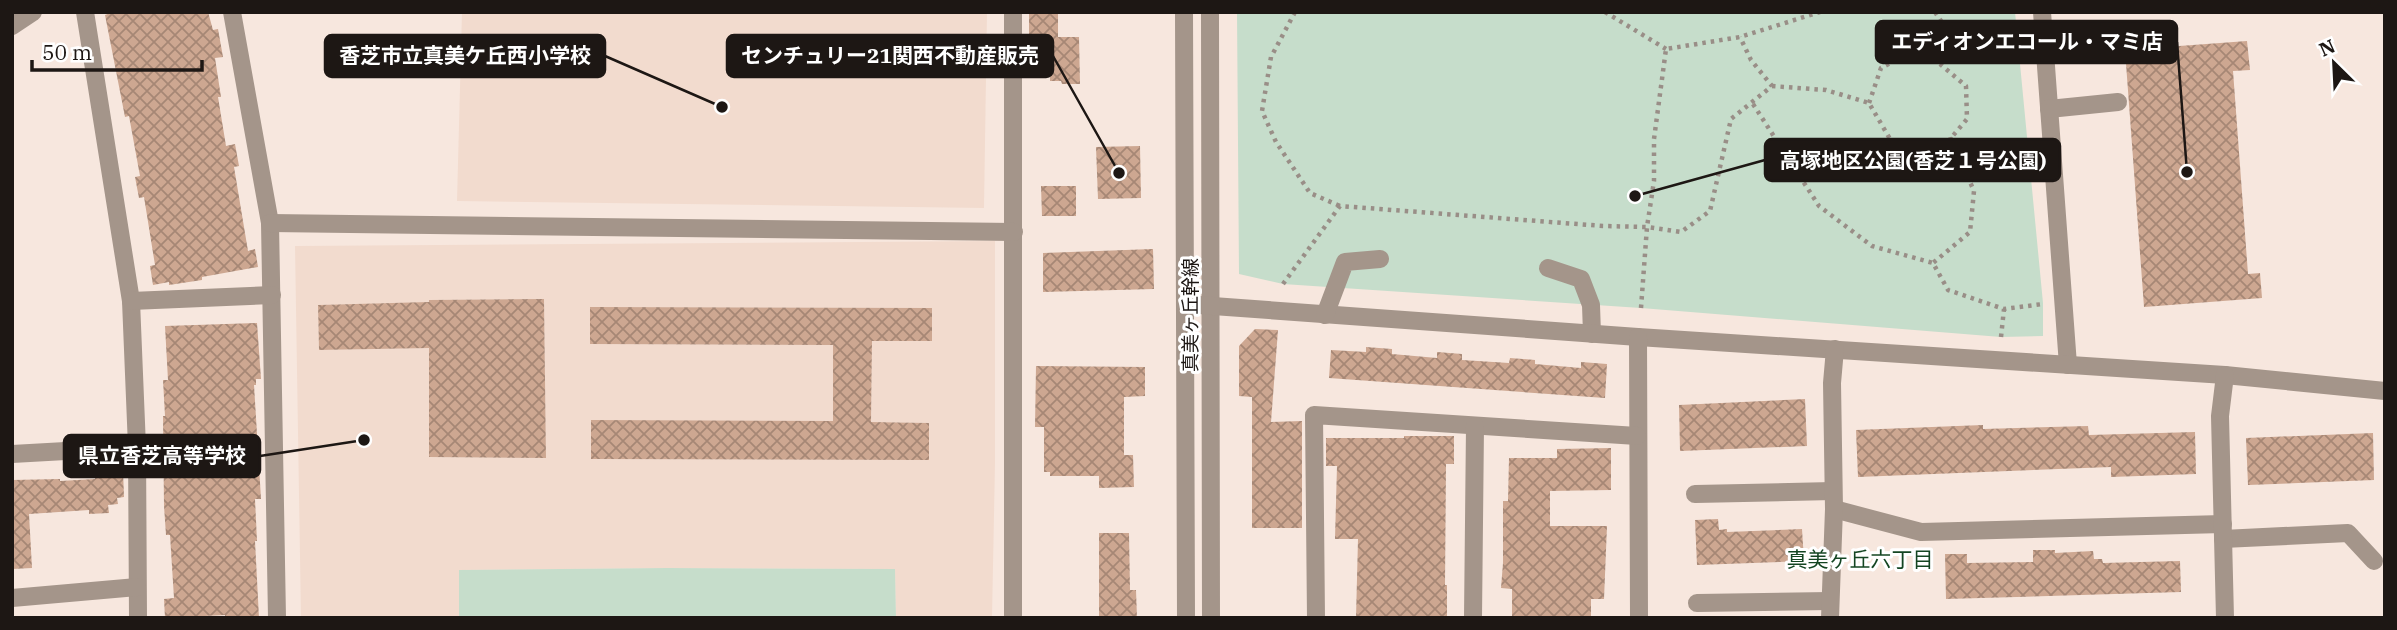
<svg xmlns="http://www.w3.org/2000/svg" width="2397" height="630" font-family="'IBM Plex Serif','Noto Sans JP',serif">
	<defs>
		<pattern id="building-cross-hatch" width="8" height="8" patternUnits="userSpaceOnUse" patternTransform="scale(1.75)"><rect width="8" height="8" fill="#cda791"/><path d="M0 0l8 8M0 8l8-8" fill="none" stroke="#a68775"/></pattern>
	</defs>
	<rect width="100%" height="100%" fill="#f7e7de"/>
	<g fill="#f2dbce" fill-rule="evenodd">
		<polygon points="462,12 987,12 984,208 457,201"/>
		<path d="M 995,241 L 995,463 L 992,618 L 896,618 L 895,569 L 667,568 L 459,570 L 459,618 L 301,618 L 295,246 ZM 544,299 L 546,458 L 429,457 L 429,300 ZM 408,303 L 409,348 L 319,350 L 318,305 ZM 590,307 L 932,308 L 932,341 L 872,341 L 871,422 L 929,423 L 928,460 L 591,459 L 591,421 L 833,421 L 833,345 L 590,344 Z"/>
	</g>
	<g fill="#c6ddcb">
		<polygon points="1237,12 2015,12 2043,303 2043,336 2001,337 1641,308 1283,284 1239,274"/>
		<polygon points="667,568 895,569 896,618 459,618 459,570"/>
	</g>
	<g fill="url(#building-cross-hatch)">
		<polygon points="113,12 208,12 213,30 218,29 223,57 215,58 221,97 218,97 226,146 235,144 239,166 234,167 248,251 255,249 258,267 202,277 202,280 169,285 169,282 153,285 150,266 155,265 144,197 139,198 135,177 140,176 129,116 125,117 105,15"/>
		<polygon points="1029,12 1058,12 1058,37 1079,37 1080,84 1062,84 1061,81 1050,81 1050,72 1029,72"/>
		<polygon points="2247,41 2250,70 2233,71 2248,274 2260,273 2262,298 2144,307 2125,50"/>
		<polygon points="1140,146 1141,198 1098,199 1096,147"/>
		<polygon points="1041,186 1076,186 1076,216 1042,216"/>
		<polygon points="1153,249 1154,289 1043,292 1043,253"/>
		<polygon points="544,299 546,458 429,457 429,348 319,350 318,305 429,302 429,300"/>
		<polygon points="590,307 932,308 932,341 872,341 871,422 929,423 929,460 591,459 591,420 833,421 833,345 590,344"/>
		<polygon points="257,323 261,379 256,379 256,385 254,385 261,499 255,499 257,541 255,541 259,618 225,618 225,615 165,618 164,599 174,598 170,535 166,535 164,506 163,416 165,416 163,380 168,380 165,326"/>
		<polygon points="1255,329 1278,330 1271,422 1302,421 1302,528 1252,528 1252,397 1239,396 1239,346"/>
		<polygon points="1366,347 1392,349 1392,354 1437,358 1437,352 1462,354 1462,360 1509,363 1510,358 1535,360 1535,364 1581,368 1581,362 1607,364 1605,398 1329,378 1331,350 1366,352"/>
		<polygon points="1036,366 1145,367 1145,396 1124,397 1124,455 1133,455 1134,487 1099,488 1099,476 1050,476 1050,472 1044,472 1044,427 1035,427"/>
		<polygon points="1805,399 1807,446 1680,451 1679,405"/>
		<polygon points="1983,425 1983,429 2088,426 2089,435 2195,432 2196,474 2111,477 2111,467 1858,477 1856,430"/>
		<polygon points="2373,433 2374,480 2248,485 2246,438"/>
		<polygon points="1404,436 1454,436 1454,464 1446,464 1445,585 1447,585 1447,617 1356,618 1358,539 1335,539 1337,466 1326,466 1326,438 1404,438"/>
		<polygon points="1611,448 1611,490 1550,491 1550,526 1607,526 1604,599 1591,599 1591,618 1512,618 1512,589 1501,588 1503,563 1503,501 1508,501 1509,458 1557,458 1557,449"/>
		<polygon points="123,470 124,497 117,498 118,504 108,505 109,513 89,514 89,510 29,514 32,568 12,569 12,480 60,479 60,481 95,479 95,472"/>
		<polygon points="1718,519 1719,530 1727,529 1727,532 1802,529 1804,561 1697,565 1695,520"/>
		<polygon points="1099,533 1129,533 1130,590 1136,590 1137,618 1099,618"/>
		<polygon points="2033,550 2055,550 2055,553 2093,551 2094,559 2102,559 2103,563 2180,561 2181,592 1946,599 1945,554 1967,554 1967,563 2033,562"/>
	</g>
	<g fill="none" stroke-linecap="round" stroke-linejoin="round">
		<g stroke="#998e87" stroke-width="4.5" stroke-dasharray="3.5 5" stroke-linecap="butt">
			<polyline points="1295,12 1271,57 1262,111 1276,142 1310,193 1340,206"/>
			<polyline points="1605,12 1666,49"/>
			<polyline points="1935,12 1943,24 1940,64"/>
			<polyline points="1772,86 1826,90 1869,103 1890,139 1923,151 1951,139 1974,191 1970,232 1933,263"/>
			<polyline points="1869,103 1881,68 1912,52 1940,64 1966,86 1967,119 1951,138"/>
			<polyline points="1753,104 1819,206 1872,246 1933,263 1948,290 2004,309 2043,304"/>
			<polyline points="1283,284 1340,206 1603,226 1647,227 1654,181 1654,139 1666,49 1740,37 1820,12"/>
			<polyline points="1641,308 1647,227 1681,232 1710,211 1731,119 1772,86 1751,60 1740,37"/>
			<polyline points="2001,337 2004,309"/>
		</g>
		<g stroke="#a4958a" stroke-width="18">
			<polyline points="85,12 131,301 137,447 138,618"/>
			<polyline points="232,12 270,223 277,618"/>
			<polyline points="1013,12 1013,618"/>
			<polyline points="1184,12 1186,618"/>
			<polyline points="1210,12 1211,618"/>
			<polyline points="2042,12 2068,365"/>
			<polyline points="12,26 33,12"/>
			<polyline points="2044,41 2113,35"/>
			<polyline points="2049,109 2118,102"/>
			<polyline points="270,223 1014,232"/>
			<polyline points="1548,268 1581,279 1591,305 1592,334"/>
			<polyline points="131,301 272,295"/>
			<polyline points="1185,304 1638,337 2225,375 2385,391"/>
			<polyline points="1325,315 1345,262 1380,259"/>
			<polyline points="1638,337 1639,618"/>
			<polyline points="12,454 137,447"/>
			<polyline points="1695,494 1833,491"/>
			<polyline points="1834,509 1921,532 2223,524"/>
			<polyline points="2223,539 2348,533 2374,561"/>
			<polyline points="12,598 137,587"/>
			<polyline points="1697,603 1830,601"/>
			<polyline points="1316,618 1314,415 1637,436"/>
			<polyline points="1473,618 1475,426"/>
			<polyline points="1830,618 1834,509 1832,383 1835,349"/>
			<polyline points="2225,618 2220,416 2225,375"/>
		</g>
	</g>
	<g text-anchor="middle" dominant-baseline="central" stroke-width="6" stroke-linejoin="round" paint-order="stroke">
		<g font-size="19" fill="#1d1714" stroke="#fff">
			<text transform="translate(1190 315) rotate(-90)">真美ヶ丘幹線</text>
		</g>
		<g font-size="21" fill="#144522" stroke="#fff">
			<text x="1860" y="559">真美ヶ丘六丁目</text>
		</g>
	</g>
	<path fill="none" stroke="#1d1714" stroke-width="2.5" d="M2187 172L2177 42M1119 173L1053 56M722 107L605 56M1635 196L1765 160M364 440L260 456"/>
	<g fill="#1d1714" stroke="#fff" stroke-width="2.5">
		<circle cx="2187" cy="172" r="7"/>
		<circle cx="1119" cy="173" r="7"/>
		<circle cx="722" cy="107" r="7"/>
		<circle cx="1635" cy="196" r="7"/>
		<circle cx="364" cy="440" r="7"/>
	</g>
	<g fill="#1d1714" stroke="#1d1714" stroke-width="2.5">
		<rect x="1876" y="21" width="301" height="42" rx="7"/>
		<rect x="727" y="35" width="326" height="42" rx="7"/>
		<rect x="325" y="35" width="280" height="42" rx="7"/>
		<rect x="1765" y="139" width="295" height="42" rx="7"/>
		<rect x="64" y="435" width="196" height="42" rx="7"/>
	</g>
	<g font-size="21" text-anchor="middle" font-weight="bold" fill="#fff">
		<text x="2027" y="49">エディオンエコール・マミ店</text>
		<text x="890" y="63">センチュリー21関西不動産販売</text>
		<text x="465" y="63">香芝市立真美ケ丘西小学校</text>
		<text x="1913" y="168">高塚地区公園(香芝１号公園)</text>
		<text x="162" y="463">県立香芝高等学校</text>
	</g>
	<rect width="2397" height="630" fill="none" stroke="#1d1714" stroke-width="28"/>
	<g transform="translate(2334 63) rotate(336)" stroke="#ffffff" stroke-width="5" paint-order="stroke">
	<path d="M0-5L12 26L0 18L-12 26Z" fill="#1d1714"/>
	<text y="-10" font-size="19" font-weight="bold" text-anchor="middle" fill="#1d1714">N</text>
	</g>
	<path d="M32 60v10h170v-10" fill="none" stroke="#1d1714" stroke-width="3.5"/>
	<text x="42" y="60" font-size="21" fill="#1d1714" stroke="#ffffff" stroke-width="5" paint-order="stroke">50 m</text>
</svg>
